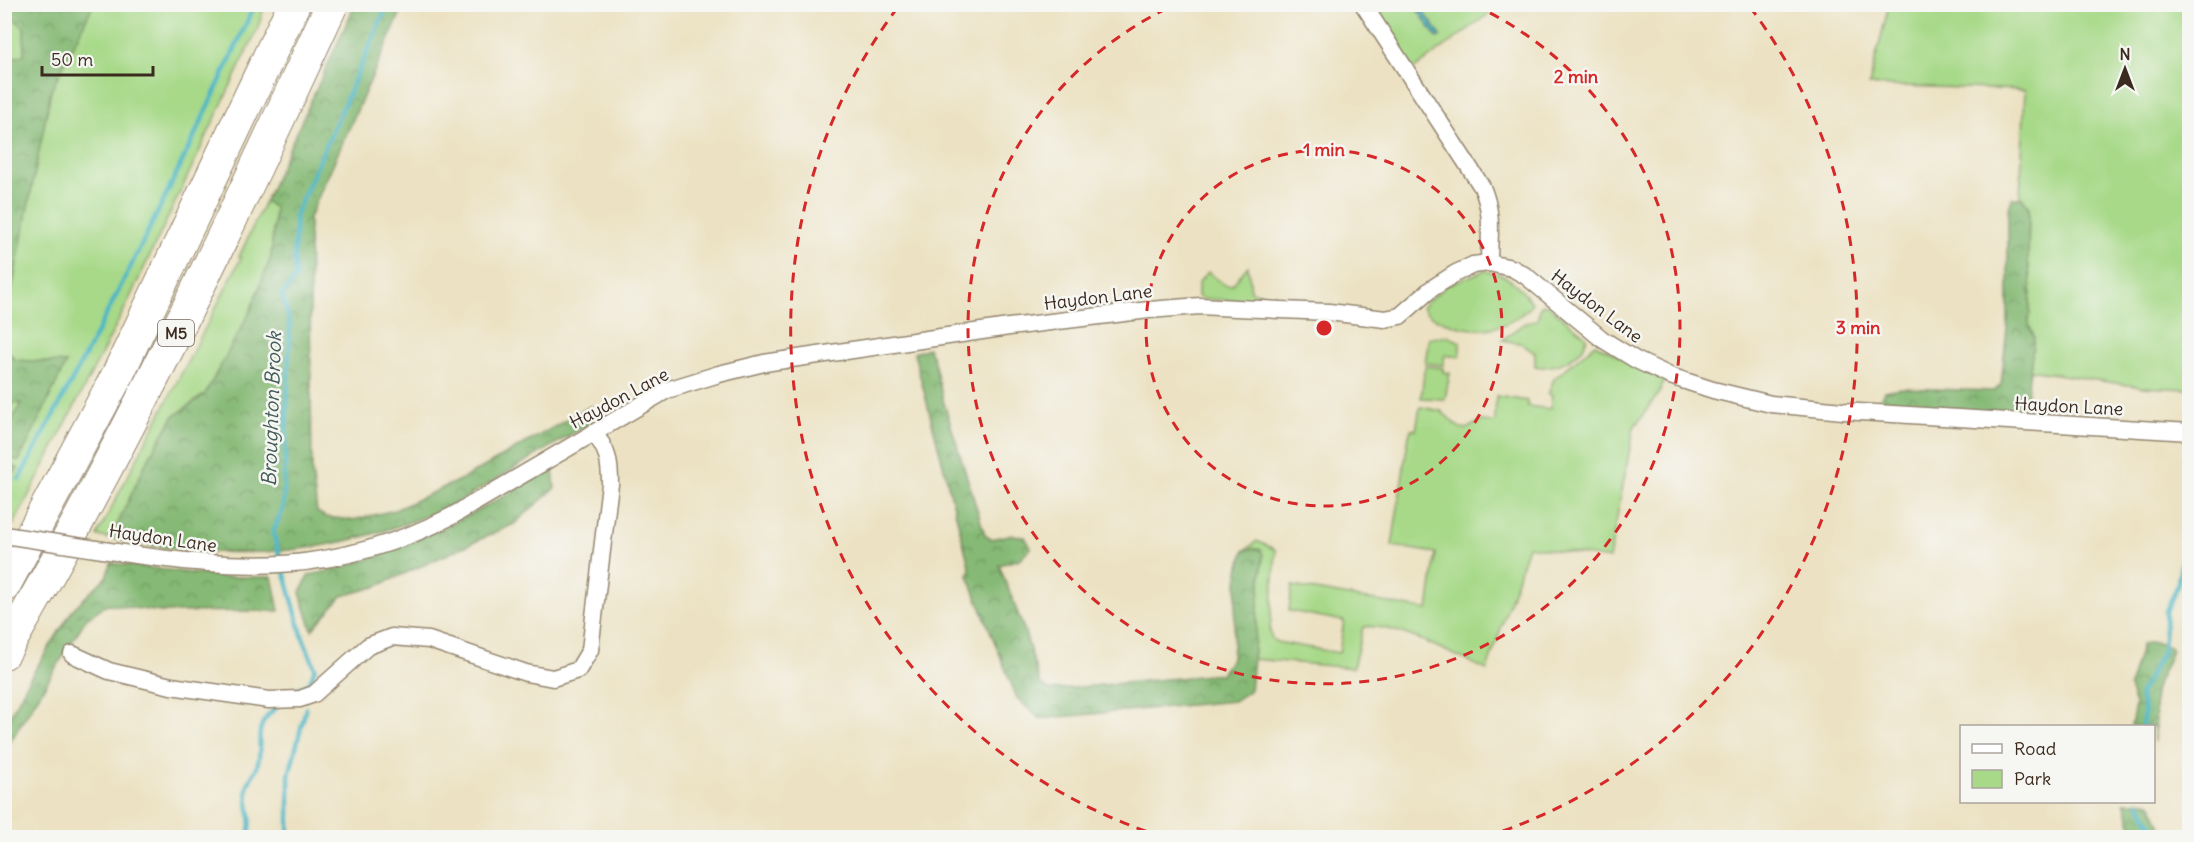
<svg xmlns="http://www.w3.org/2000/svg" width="2194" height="842" font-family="Delius,sans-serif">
	<defs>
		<pattern id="forest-crowns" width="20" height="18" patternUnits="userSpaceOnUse" patternTransform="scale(1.5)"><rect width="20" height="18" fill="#85b974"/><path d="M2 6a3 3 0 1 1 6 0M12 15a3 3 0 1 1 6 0" fill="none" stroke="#6e975f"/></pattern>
		<pattern id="water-rules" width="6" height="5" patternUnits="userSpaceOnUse" patternTransform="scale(1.5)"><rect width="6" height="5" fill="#49b6c5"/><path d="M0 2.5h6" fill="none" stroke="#3e949f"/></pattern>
	</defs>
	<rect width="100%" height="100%" fill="#f6f6f2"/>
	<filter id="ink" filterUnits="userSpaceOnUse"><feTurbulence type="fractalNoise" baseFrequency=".0167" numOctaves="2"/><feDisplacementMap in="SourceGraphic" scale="12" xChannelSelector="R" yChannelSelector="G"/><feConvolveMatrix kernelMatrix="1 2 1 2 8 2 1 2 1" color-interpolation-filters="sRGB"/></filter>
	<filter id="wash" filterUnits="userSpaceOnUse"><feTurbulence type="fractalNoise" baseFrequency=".008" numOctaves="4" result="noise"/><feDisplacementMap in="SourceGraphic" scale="24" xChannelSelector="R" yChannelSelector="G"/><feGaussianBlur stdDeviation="1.35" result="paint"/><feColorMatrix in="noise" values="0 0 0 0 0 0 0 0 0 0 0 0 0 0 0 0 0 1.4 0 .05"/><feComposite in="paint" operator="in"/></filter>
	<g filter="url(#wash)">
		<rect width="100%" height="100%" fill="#ece2c3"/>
		<g fill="#a7d988" stroke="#718253" stroke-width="1.5">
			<polygon points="5,5 265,5 257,30 125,308 14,524 5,523 4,483 18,469 4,462"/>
			<polygon points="1370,5 1414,5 1438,38 1441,36 1419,5 1484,5 1489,10 1501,5 1413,70"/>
			<polygon points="1889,5 2189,5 2189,389 2141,387 2030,370 2034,337 2029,325 2031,289 2028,259 2029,208 2023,198 2020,198 2025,90 1869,85"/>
			<path d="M 265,201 L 275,208 L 271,257 L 250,312 L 205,394 L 173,417 L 145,465 L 114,532 L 118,540 L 97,536 C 144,443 194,352 241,258 L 239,257 Z"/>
			<polygon points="1248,266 1251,291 1283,300 1294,297 1294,302 1201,299 1198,296 1198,283 1208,272 1225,285 1232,285"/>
			<path d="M 1484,271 C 1507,272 1519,286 1532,303 L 1530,307 C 1505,331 1477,335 1445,322 C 1436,319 1427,316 1422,307 L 1447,285 Z"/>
			<path d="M 1546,304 L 1587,337 C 1583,358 1554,370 1535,366 L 1535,353 L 1520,343 L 1502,340 L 1523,324 L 1537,320 L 1541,306 Z"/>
			<polygon points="1448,336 1460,342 1460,357 1445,355 1443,365 1425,363 1429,338"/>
			<path d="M 1595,344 L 1664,380 L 1660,392 L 1634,427 L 1609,559 L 1528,546 L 1487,670 C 1458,657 1393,622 1363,627 L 1353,668 L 1253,659 L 1263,556 L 1253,548 L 1244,551 L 1257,541 L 1276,550 L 1270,631 L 1272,639 L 1277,642 L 1339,653 L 1344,621 L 1289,611 L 1292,586 L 1428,610 L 1436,553 L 1392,546 L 1408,440 L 1411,429 L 1416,430 L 1420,407 L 1441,411 L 1460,428 L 1466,429 L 1481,421 L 1495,422 L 1496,396 L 1527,401 L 1527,406 L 1550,409 L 1552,395 L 1548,394 L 1554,379 Z"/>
			<polygon points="1425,366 1443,368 1443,372 1450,373 1445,399 1421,398"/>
		</g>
		<g fill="url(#forest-crowns)" stroke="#607249" stroke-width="1.5">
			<polygon points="9,5 93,5 51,91 5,324 5,60 24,55 24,27 11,17"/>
			<path d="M 355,5 L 404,5 L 309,218 L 312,471 L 317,512 L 326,517 L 353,520 L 395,510 L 464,478 L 591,406 L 596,412 L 589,424 C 557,443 526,461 495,480 C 479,489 464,500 447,507 C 336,556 237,563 118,540 L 114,532 L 145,465 L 173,417 L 205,394 L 250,312 L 271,257 L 275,208 L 265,201 Z"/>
			<polygon points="2012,198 2023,198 2029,208 2028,259 2031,289 2029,325 2034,337 2026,402 2051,414 2046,416 1887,405 1880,400 1884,391 1901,388 1994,391 2001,385 2008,320 2008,212"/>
			<polygon points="928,348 933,357 943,400 985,535 991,539 1010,535 1025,537 1031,548 1020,559 999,565 1024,629 1040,684 1049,690 1221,674 1232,658 1238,571 1244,551 1253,548 1261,550 1263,555 1250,690 1234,701 1048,718 1039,718 1017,698 968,576 970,569 914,353"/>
			<polygon points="5,349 16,360 66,363 19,461 5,456 5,435 21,403 5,404"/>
			<polygon points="5,462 18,468 5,483"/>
			<path d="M 549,470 L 553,470 L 555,488 L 514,524 L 375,587 L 342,596 L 312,630 L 300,593 L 309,575 C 385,562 483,510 549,470 Z"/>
			<polygon points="111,563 224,577 272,577 279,611 161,612 107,604 86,619 5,750 5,725 30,678 73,609 106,577"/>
			<polygon points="2154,642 2170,647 2172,651 2154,691 2156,722 2154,742 2154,726 2131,726 2135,705 2129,687 2142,644"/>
			<polygon points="2124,802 2151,802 2165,837 2141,837 2134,832"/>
		</g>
		<polygon fill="url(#water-rules)" stroke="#427072" stroke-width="1.5" points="1414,5 1419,5 1441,36 1437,38"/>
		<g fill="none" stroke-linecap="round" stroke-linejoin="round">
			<g stroke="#49b6c5" stroke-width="4.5">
				<path d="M 19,479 C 104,324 183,166 255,4"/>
				<path d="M 280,559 L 273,532 L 283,509 L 290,325 L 282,295 L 296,277 C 291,256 297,237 295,216 L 388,4"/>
				<polyline points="283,567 302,635 315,668 308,687"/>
				<polyline points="294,690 309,684"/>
				<polyline points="2142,726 2144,712 2140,694 2163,651 2166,611 2177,587 2190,518"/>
				<polyline points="2139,802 2159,838"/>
				<path d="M 248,838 C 254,820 247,808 247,791 C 246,783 253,777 256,769 C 267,741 247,731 278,706"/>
				<polyline points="289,838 289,775 306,708"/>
			</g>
		</g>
	</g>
	<g filter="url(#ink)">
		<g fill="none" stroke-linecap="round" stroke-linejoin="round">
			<g stroke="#948670" stroke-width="19">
				<g id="street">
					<path d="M 1363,4 L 1482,187 C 1494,216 1489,233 1489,263"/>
					<path d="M 116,552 C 242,571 334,576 452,516 L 667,390 L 719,374 L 764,363 L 1009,327 L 1149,310 L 1200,306 L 1236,308 L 1329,312 L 1385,319 L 1400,316 L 1431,289 L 1456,273 L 1473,265 L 1489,263 L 1512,268 L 1526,276 L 1602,339 L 1636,360 L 1670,376 L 1713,390 L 1771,404 L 1843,411 L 2190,432"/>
					<path d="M 72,654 L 109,671 L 171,686 L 269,700 L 300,699 L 314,694 L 368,646 L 392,637 L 429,640 L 526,673 L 553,678 L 578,670 L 590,650 L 610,484 C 610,463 608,448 593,433"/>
				</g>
			</g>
			<g stroke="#948670" stroke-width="34">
				<g id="highway">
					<polyline points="4,586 117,376 294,4"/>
					<path d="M 4,653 C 127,442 230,226 332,4"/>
				</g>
			</g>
			<use href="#street" stroke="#fff" stroke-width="16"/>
			<use href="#highway" stroke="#fff" stroke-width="32"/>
			<g stroke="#948670" stroke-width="19" stroke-linecap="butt">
				<polyline id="street-bridge" points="4,535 116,552"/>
			</g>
			<use href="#street-bridge" stroke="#fff" stroke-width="16"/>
		</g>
	</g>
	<g fill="none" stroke="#d62828" stroke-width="3" stroke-dasharray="10 8">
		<circle cx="1324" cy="328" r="178"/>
		<path d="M1474 5A356 356 0 1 1 1174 5"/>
		<path d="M1163 837A534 534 0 0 1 898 7M1750 7A534 534 0 0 1 1485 837"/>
	</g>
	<g text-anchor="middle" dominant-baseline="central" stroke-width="5" stroke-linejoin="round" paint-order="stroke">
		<rect fill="#f6f6f2" stroke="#73675e" stroke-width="1.5" x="158" y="320" width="36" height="26" rx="4.5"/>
		<g font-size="16" font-weight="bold" fill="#3b2a1e">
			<text x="176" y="333">M5</text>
		</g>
		<g font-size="18" fill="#3b2a1e" stroke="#f6f6f2">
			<text transform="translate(1098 297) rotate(-7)">Haydon Lane</text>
			<text transform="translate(1597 306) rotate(37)">Haydon Lane</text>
			<text transform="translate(619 398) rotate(-28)">Haydon Lane</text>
			<text transform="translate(2069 406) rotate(3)">Haydon Lane</text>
			<text transform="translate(163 538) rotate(8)">Haydon Lane</text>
		</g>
		<g font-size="20" font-style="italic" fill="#405b58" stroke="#f6f6f2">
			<text transform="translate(271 409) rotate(-88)">Broughton Brook</text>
		</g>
	</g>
	<circle cx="1324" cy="328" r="9" fill="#d62828" stroke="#f6f6f2" stroke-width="3"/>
	<g font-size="18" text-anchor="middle" font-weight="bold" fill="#d62828" stroke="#f6f6f2" stroke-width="5" stroke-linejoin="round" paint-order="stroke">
		<text x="1576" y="83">2 min</text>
		<text x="1324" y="156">1 min</text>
		<text x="1858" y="334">3 min</text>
	</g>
	<rect width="2194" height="842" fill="none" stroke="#f6f6f2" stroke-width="24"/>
	<rect x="1960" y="725" width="195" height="78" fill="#f6f6f2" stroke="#aba49d" stroke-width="1.5"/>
	<rect x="1972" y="744" width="30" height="9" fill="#ffffff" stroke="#aba49d" stroke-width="1.5"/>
	<text x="2014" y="755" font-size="18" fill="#3b2a1e">Road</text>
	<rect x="1972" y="770" width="30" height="18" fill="#a7d988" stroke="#aba49d" stroke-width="1.5"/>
	<text x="2014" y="785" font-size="18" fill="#3b2a1e">Park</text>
	<g transform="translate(2125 69)" stroke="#f6f6f2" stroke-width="4.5" paint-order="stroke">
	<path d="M0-4.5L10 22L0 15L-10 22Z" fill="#3b2a1e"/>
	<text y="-9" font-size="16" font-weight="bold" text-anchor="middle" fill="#3b2a1e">N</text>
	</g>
	<path d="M42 66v9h111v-9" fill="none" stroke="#3b2a1e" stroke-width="3"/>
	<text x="51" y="66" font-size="18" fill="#3b2a1e" stroke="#f6f6f2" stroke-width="4.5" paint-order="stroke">50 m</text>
</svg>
